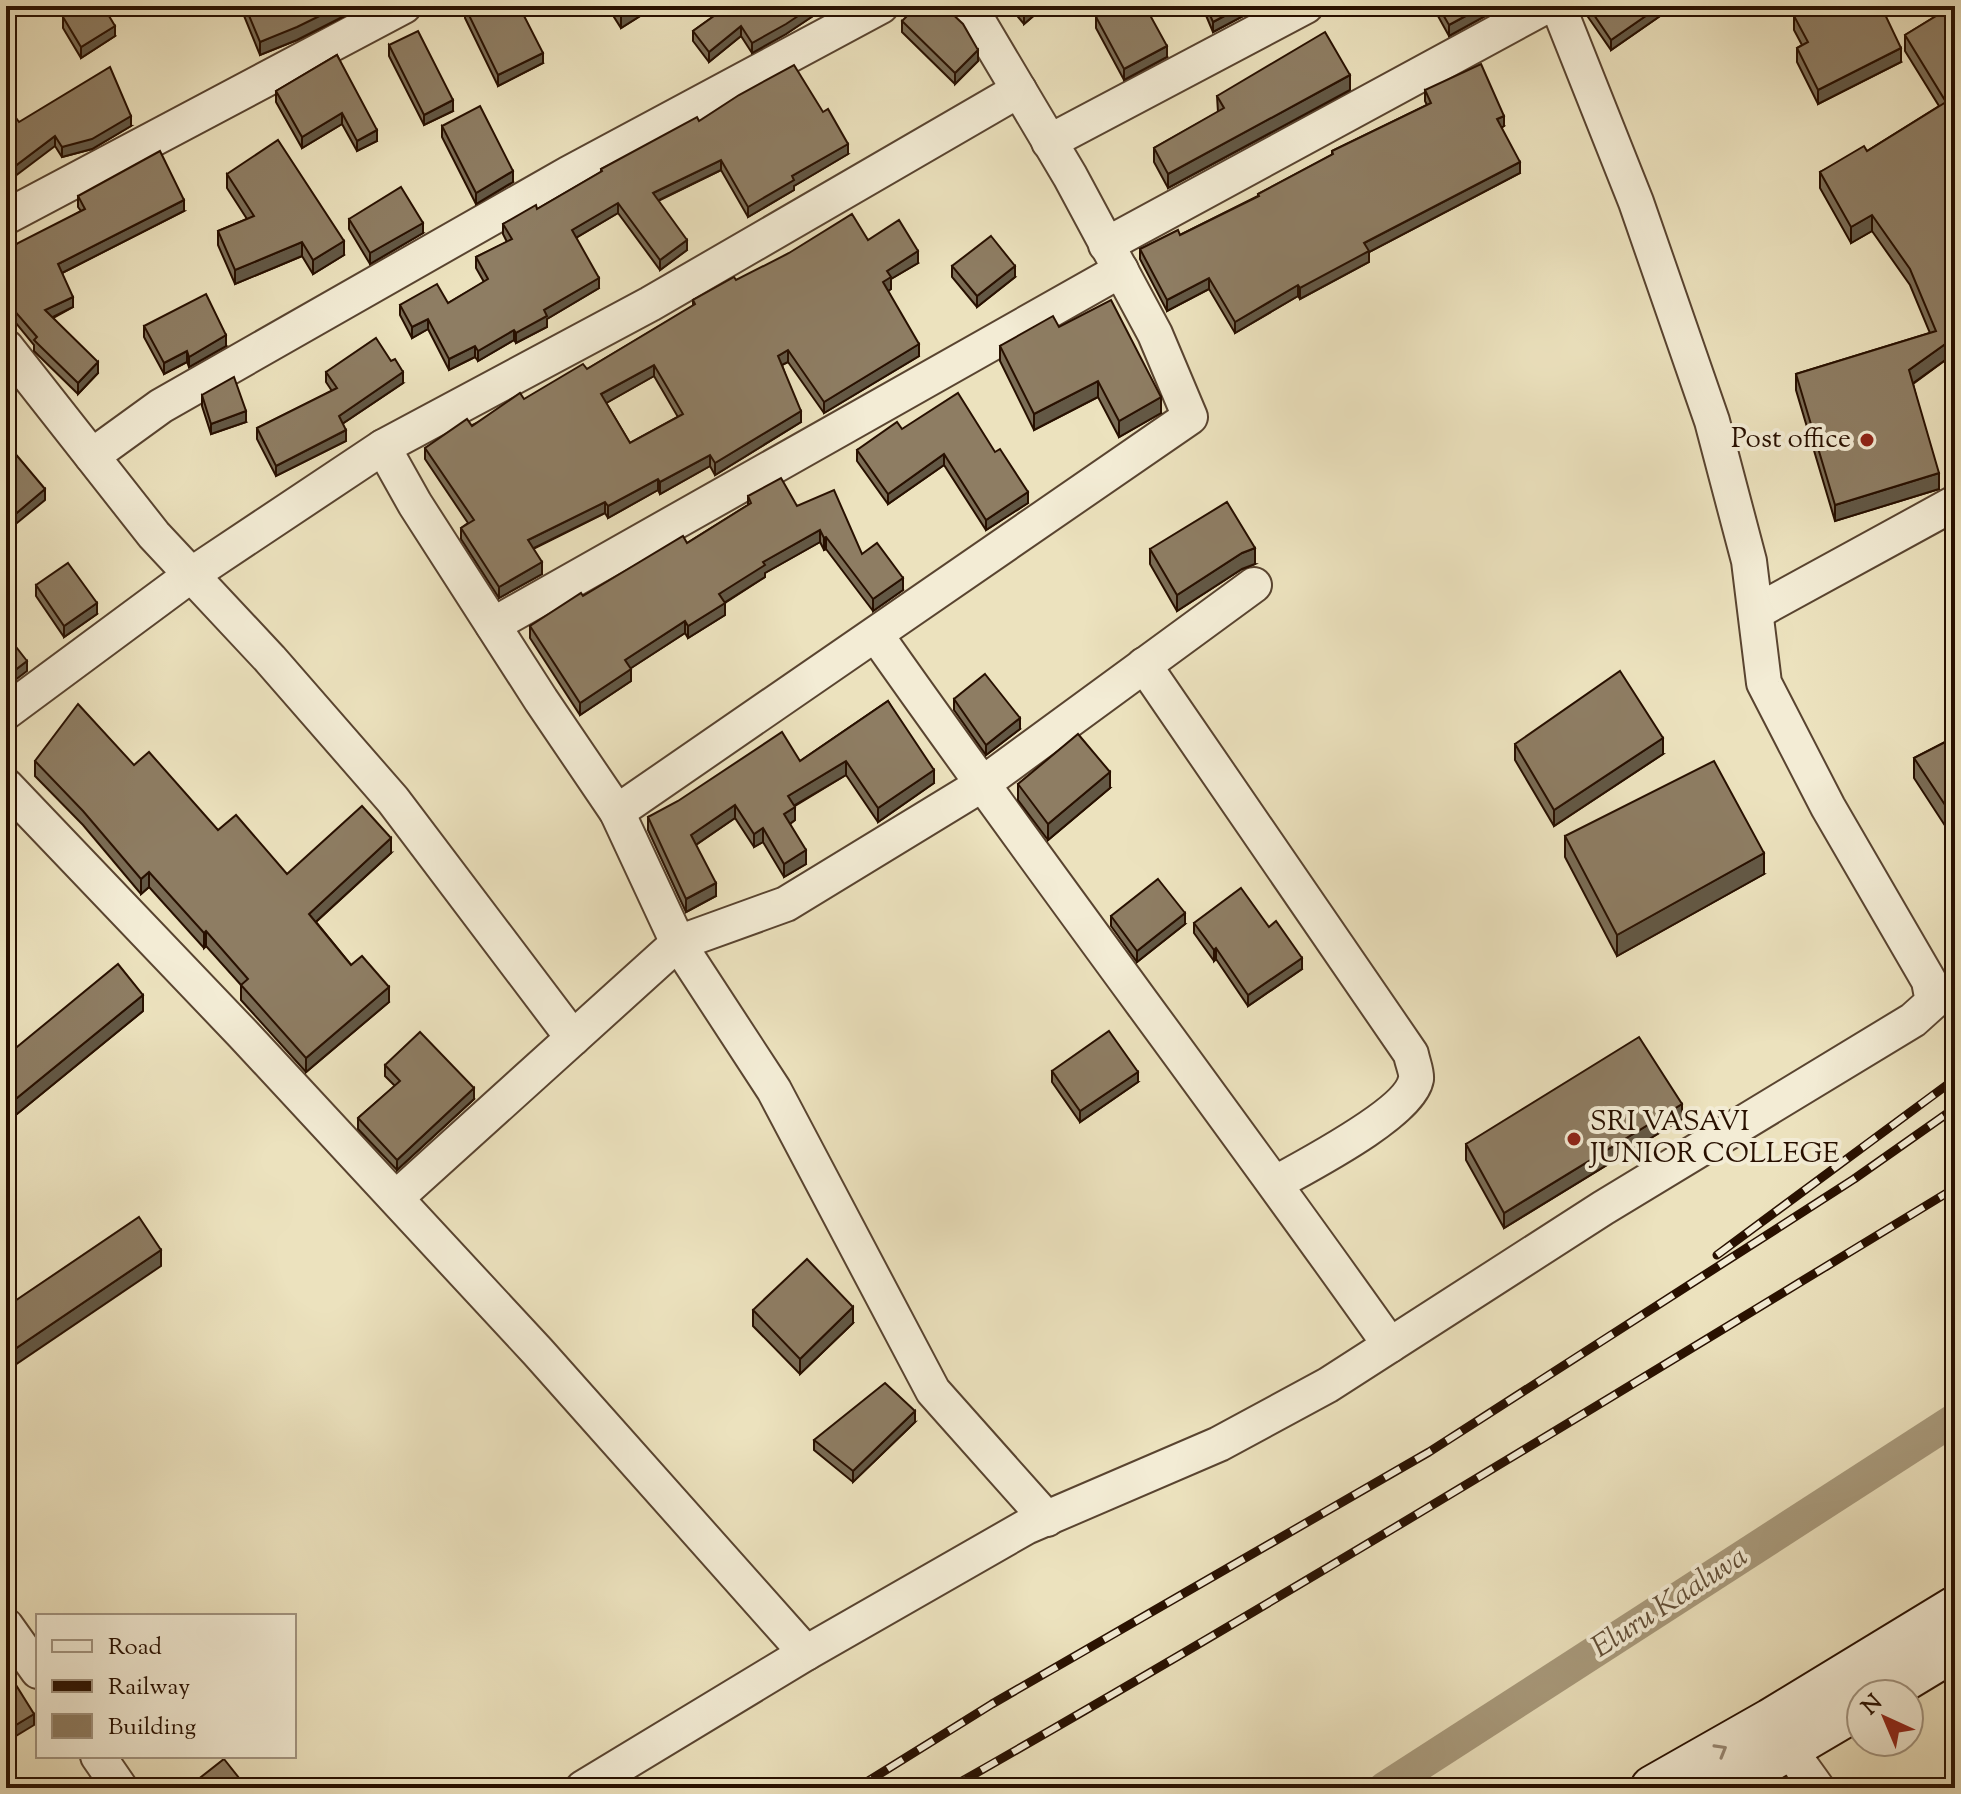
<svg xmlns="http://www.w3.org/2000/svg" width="1961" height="1794" font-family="'Sorts Mill Goudy',serif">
	<rect width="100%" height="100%" fill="#ece2be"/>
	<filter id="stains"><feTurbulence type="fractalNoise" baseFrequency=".0025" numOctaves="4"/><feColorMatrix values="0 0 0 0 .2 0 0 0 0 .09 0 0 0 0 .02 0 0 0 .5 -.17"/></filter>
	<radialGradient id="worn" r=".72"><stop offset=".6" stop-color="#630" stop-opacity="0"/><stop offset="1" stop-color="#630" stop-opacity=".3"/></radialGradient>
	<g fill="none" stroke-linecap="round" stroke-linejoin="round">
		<polyline stroke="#a99b7d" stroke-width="32" points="1384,1788 1955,1419"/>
		<g stroke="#594430" stroke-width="38">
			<g id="street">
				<polyline points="1049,142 1306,6"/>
				<polyline points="6,217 404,6"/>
				<polyline points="1106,245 1546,6"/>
				<polyline points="6,347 154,535 270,659 393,800 573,1038"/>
				<polyline points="383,447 415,504 541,700 617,812 678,943 774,1090 933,1391 1047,1519"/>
				<polyline points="92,456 161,406 568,174 881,6"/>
				<polyline points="1756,612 1955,503"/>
				<polyline points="493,625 1121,270"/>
				<path d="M 876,635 C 1044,874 1221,1106 1390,1345"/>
				<path d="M 1144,665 L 1411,1054 C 1412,1061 1417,1072 1416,1079 C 1410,1113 1306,1166 1276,1183"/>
				<polyline points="6,712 191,575 383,447 650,304 1019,90"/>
				<polyline points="6,786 243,1034 538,1352 806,1653"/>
				<polyline points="617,812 1190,417 1155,334 1070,176 969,6"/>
				<polyline points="396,1198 678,943 786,904 981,785 1254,585"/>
				<polyline points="6,1626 38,1671"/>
				<polyline points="1789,1749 1817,1788"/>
				<polyline points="98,1756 120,1788"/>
				<polyline points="583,1788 806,1653 1026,1527 1219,1444 1328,1385 1603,1208 1913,1020 1933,1002 1929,981 1828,807 1764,683 1749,561 1712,421 1636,202 1558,6"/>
			</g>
		</g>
		<g stroke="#281000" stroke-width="48">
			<g id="secondary">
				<polyline points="1879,1694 1955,1648"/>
				<polyline points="1653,1788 1771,1721 1955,1609"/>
				<polyline points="1720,1788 1861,1705"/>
			</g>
		</g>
		<use href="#street" stroke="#f3ecd5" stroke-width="34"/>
		<use href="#secondary" stroke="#f3ecd5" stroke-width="44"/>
		<g stroke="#281000" stroke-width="9">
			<g id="rail">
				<polyline points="1717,1255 1955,1079"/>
				<polyline points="857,1788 992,1704 1429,1452 1854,1179 1955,1108"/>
				<path d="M 950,1788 C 1289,1595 1621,1391 1955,1188"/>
			</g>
		</g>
		<use href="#rail" stroke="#f3ecd5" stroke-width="6" stroke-dasharray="18" stroke-linecap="butt"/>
	</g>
	<g fill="#7a6c55" stroke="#281000" stroke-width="2" fill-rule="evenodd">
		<polygon points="240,6 364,6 297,40 260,55"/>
		<polygon points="607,6 656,6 621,28"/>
		<polygon points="728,6 828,6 786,34 752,53 741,36 709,62 693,41 693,31"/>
		<polygon points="1009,6 1045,6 1024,24"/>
		<polygon points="1202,6 1249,6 1249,13 1213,32"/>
		<polygon points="1438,6 1489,6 1489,14 1449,36 1438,16"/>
		<polygon points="1586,6 1673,6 1673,7 1611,50 1586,14"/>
		<polygon points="465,7 543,63 498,86 465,18"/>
		<polygon points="1946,10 1955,353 1913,384 1939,489 1835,521 1796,390 1796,374 1930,333 1910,285 1872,231 1851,243 1820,188 1820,172 1867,151 1939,106 1905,51 1905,35"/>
		<polygon points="1794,16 1901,62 1818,104 1797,62 1797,48 1802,45 1794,30"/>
		<polygon points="63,17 115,36 81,58 63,28"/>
		<polygon points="1096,17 1167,57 1124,80 1096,28"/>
		<polygon points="902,21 978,61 955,84 902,32"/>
		<polygon points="389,45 453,111 424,125 389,56"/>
		<polygon points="337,55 377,141 357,151 342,124 302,148 276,102 276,91"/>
		<polygon points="1350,90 1168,188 1154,162 1154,148 1218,112 1217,96"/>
		<polygon points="1425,90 1504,126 1501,128 1520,173 1369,252 1369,262 1300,299 1298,296 1235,333 1209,289 1167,311 1140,259 1140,249 1180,235 1258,196 1258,194 1332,155 1332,151 1427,105 1425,101"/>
		<polygon points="12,121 19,122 131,126 92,149 62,157 55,146"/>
		<polygon points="699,121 848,154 794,186 794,190 748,217 721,170 658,201 687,250 660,270 618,213 576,238 599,288 547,319 547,327 516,343 514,340 478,361 475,357 449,370 428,329 412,338 400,315 400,305 448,303 484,282 476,268 476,257 507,242 503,234 503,224 537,209 601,172 601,169"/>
		<polygon points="442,126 513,182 476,204 442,137"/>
		<polygon points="227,174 344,255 313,274 302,256 235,284 218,245 218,231 247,219 227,188"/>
		<polygon points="78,196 184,211 62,273 73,307 53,318 98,373 78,394 38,355 34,351 34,345 6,311 6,253 81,211 78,207"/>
		<polygon points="349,219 423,233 370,264 349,229"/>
		<path d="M 868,240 L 918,263 L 891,279 L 891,289 L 888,291 L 919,356 L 824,413 L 788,362 L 782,365 L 801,422 L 715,475 L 710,466 L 660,494 L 658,490 L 608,518 L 605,513 L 533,549 L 542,574 L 499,598 L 461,539 L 461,528 L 468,523 L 425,459 L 425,448 L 587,369 L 693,306 L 693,300 L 736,280 ZM 654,376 L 678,417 L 630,443 L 606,403 Z"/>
		<polygon points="952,266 1015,277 977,307 952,277"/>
		<polygon points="144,326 226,346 189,367 187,362 164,374 144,337"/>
		<polygon points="1059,327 1161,413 1119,437 1098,397 1034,430 1000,361 1000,346"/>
		<polygon points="326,372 403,383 342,424 346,441 276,476 257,439 257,428 332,391 326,382"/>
		<polygon points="202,395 246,422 211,434 202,406"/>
		<polygon points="902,429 995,452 1028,503 986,530 944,465 888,504 857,461 857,450"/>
		<polygon points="748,496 797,506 862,554 903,590 873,611 826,549 824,550 820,542 765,573 765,577 725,603 725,615 688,638 685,633 631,668 631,681 580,715 530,638 530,626 583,596 687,543 748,505"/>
		<polygon points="1150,549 1255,564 1242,569 1177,611 1150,564"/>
		<polygon points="36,585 97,614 64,637 36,596"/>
		<polygon points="954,699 1020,729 986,755 954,710"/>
		<polygon points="888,701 934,783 878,822 846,775 795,806 795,820 790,824 806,864 784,877 763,842 754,847 735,818 696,845 716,896 686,912 648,830 648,817 800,761"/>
		<polygon points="1955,737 1955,841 1914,778 1914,758"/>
		<polygon points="1515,744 1663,754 1554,826 1515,760"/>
		<polygon points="35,761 134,765 218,830 287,874 391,853 316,922 351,965 389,1002 306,1072 241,1000 241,985 206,946 204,948 149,887 141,894 83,825 35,776"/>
		<polygon points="1018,784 1110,788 1048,840 1018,800"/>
		<polygon points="1565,836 1764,874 1617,956 1565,857"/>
		<polygon points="1111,916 1185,924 1137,962 1111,926"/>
		<polygon points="1194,923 1269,927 1302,969 1248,1006 1216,959 1214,961 1194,933"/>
		<polygon points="143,1011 12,1118 6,1110 6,1056"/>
		<polygon points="385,1065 474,1099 397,1170 358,1129 358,1118 395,1086 385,1076"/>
		<polygon points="1052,1071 1138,1082 1080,1122 1052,1082"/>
		<polygon points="1682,1119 1504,1228 1466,1160 1466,1144"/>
		<polygon points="753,1310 853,1323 800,1374 753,1326"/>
		<polygon points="915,1422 853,1482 814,1450 814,1440"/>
	</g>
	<g fill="#635845" stroke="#281000" stroke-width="2">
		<polygon points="340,6 364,6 297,40 260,55 260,42"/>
		<polygon points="631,6 656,6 621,28 621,12"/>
		<polygon points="813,6 828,6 786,34 752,53 752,43"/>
		<polygon points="1032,6 1045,6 1024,24 1024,13"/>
		<polygon points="1243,6 1249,6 1249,13 1213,32 1213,22"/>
		<polygon points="1484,6 1489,6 1489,14 1449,36 1449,25"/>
		<polygon points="1660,6 1673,6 1673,7 1611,50 1611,40"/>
		<polygon points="115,26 115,36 81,58 81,47"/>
		<polygon points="741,26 741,36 709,62 709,52"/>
		<polygon points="1167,46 1167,57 1124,80 1124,69"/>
		<polygon points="1901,48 1901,62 1818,104 1818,90"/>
		<polygon points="978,50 978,61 955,84 955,73"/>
		<polygon points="543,53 543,63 498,86 498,75"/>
		<polygon points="1350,75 1350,90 1168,188 1168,174"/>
		<polygon points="453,100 453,111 424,125 424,115"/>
		<polygon points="342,113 342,124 302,148 302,137"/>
		<polygon points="131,116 131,126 92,149 62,157 62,147"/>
		<polygon points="1504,116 1504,126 1497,130 1497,119"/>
		<polygon points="377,130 377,141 357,151 357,141"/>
		<polygon points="55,136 55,146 6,183 6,173"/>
		<polygon points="848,144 848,154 794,186 794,190 748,217 748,207 792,176"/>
		<polygon points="721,160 721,170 653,203 653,193"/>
		<polygon points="1520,162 1520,173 1369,252 1369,262 1300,299 1300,288 1364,243"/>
		<polygon points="513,171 513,182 476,204 476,193"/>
		<polygon points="184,200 184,211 58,275 58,264"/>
		<polygon points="618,203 618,213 572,240 572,230"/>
		<polygon points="1872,215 1872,231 1851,243 1851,227"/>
		<polygon points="423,223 423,233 370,264 370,253"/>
		<polygon points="687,240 687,250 660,270 660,260"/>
		<polygon points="344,241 344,255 313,274 313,260"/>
		<polygon points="302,242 302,256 235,284 235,270"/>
		<polygon points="918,251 918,263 891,279 891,289 883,294 883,282 887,271"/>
		<polygon points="1015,266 1015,277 977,307 977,296"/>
		<polygon points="599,278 599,288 547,319 547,327 516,343 516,333 544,310"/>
		<polygon points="1209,278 1209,289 1167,311 1167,300"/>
		<polygon points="1298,285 1298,296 1235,333 1235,322"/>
		<polygon points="73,297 73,307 45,321 45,310"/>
		<polygon points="428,319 428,329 412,338 412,327"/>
		<polygon points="514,330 514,340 478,361 478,351"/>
		<polygon points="226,335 226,346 189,367 189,357"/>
		<polygon points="1955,337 1955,353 1909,386 1909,370"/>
		<polygon points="919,344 919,356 824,413 824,402"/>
		<polygon points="475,346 475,357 449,370 449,359"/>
		<polygon points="788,350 788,362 778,367 778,356"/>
		<polygon points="187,351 187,362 164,374 164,363"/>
		<polygon points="98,362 98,373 78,394 78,383"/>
		<polygon points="654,365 654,376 601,406 601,394"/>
		<polygon points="403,372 403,383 339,426 339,416"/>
		<polygon points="1098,381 1098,397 1034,430 1034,414"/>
		<polygon points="1161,397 1161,413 1119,437 1119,421"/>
		<polygon points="246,411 246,422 211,434 211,424"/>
		<polygon points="801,411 801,422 715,475 715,463"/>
		<polygon points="346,430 346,441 276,476 276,466"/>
		<polygon points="944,454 944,465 888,504 888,494"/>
		<polygon points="710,455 710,466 660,494 660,482"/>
		<polygon points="1939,473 1939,489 1835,521 1835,505"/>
		<polygon points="658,479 658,490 608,518 608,506"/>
		<polygon points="45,489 45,500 6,532 6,522"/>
		<polygon points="1028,492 1028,503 986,530 986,520"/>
		<polygon points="605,502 605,513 528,551 528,540"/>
		<polygon points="820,530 820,542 765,573 765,577 719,606 719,594 763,562"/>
		<polygon points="826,537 826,549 824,550 824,538"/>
		<polygon points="1255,548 1255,564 1242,569 1177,611 1177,595 1242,553"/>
		<polygon points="542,562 542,574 499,598 499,587"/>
		<polygon points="903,578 903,590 873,611 873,599"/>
		<polygon points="97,603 97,614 64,637 64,626"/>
		<polygon points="725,603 725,615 688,638 688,626"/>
		<polygon points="685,621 685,633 625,672 625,660"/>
		<polygon points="27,661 27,671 6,687 6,677"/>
		<polygon points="631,669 631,681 580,715 580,703"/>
		<polygon points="1020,718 1020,729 986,755 986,745"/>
		<polygon points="1663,738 1663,754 1554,826 1554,810"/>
		<polygon points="846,761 846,775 788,809 788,796"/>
		<polygon points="934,770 934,783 878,822 878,808"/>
		<polygon points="1110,772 1110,788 1048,840 1048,824"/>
		<polygon points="735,805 735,818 691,848 691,835"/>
		<polygon points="795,807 795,820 784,828 784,814"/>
		<polygon points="763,828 763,842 754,847 754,834"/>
		<polygon points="391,838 391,853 309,928 309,914"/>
		<polygon points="806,850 806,864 784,877 784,864"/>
		<polygon points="1764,853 1764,874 1617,956 1617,935"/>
		<polygon points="149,872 149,887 141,894 141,879"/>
		<polygon points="716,883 716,896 686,912 686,899"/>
		<polygon points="1185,913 1185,924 1137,962 1137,951"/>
		<polygon points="206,931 206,946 204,948 204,933"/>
		<polygon points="1216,948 1216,959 1214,961 1214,950"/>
		<polygon points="1302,958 1302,969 1248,1006 1248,995"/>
		<polygon points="389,987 389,1002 306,1072 306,1058"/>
		<polygon points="143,995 143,1011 12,1118 12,1102"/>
		<polygon points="1138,1072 1138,1082 1080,1122 1080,1111"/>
		<polygon points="474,1088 474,1099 397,1170 397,1160"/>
		<polygon points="1682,1104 1682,1119 1504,1228 1504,1213"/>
		<polygon points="161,1250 161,1266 6,1371 6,1355"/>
		<polygon points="853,1307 853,1323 800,1374 800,1359"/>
		<polygon points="915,1411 915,1422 853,1482 853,1471"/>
		<polygon points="34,1714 34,1725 6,1742 6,1731"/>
	</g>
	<g fill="#8e7d63" stroke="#281000" stroke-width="2" fill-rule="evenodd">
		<polygon points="81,6 103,6 115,26 81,47 63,17"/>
		<polygon points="245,6 340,6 297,27 260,42"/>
		<polygon points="467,6 519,6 543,53 498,75 465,7"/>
		<polygon points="617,6 631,6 621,12"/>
		<polygon points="728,6 813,6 786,24 752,43 741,26 709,52 693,31"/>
		<polygon points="917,6 944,6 963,24 978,50 955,73 902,21"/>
		<polygon points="1019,6 1032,6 1024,13"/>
		<polygon points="1117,6 1145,6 1167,46 1124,69 1096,17"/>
		<polygon points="1206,6 1243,6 1213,22"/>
		<polygon points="1438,6 1484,6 1449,25"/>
		<polygon points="1588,6 1660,6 1611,40"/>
		<polygon points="1813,6 1867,6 1869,11 1881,6 1901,48 1818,90 1797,48 1808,42 1794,16"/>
		<polygon points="1946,10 1955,25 1955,234 1953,236 1955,239 1955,251 1954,252 1955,253 1955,337 1909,370 1939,473 1835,505 1796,374 1936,331 1910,269 1872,215 1851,227 1820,172 1864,146 1867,151 1946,102 1905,35"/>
		<polygon points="418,31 453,100 424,115 389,45"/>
		<polygon points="1325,32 1350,75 1168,174 1154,148 1224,108 1217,96"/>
		<polygon points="337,55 377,130 357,141 342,113 302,137 276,91"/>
		<polygon points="1481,64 1504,116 1497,119 1520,162 1364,243 1369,251 1300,288 1298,285 1235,322 1209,278 1167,300 1140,249 1178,230 1180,235 1259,196 1258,194 1333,154 1332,151 1431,103 1425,90"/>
		<polygon points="794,65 823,112 828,109 848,144 792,176 794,180 748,207 721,160 653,193 687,240 660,260 618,203 572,230 599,278 544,310 547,316 516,333 514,330 478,351 475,346 449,359 428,319 412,327 400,305 437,284 448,303 488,279 476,257 512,239 503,224 536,205 537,209 602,171 601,169 697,117 699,121 739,95"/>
		<polygon points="110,67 131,116 92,139 62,147 55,136 6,173 6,108 12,121 16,118 19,122"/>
		<polygon points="480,106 513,171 476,193 442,126"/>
		<polygon points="278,140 344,241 313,260 302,242 235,270 218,231 254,216 227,174"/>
		<polygon points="160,151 184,200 58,264 73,297 45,310 98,362 78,383 38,344 34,340 37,337 6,301 6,253 18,243 85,209 78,196"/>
		<polygon points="401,187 423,223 370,253 349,219"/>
		<path d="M 852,214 L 868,240 L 899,220 L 918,251 L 887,271 L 891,277 L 883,282 L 919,344 L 824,402 L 788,350 L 778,356 L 801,411 L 715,463 L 710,455 L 660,482 L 658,479 L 608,506 L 605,502 L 528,540 L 542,562 L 499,587 L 461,528 L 474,520 L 425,448 L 467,419 L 472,426 L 520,393 L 524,399 L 583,364 L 587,369 L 695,304 L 693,300 L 734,277 L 736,280 L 789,253 ZM 654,365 L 683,414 L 630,443 L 601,394 Z"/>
		<polygon points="991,236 1015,266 977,296 952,266"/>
		<polygon points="206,294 226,335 189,357 187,351 164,363 144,326"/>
		<polygon points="1111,300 1161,397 1119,421 1098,381 1034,414 1000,346 1053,316 1059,327"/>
		<polygon points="376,338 391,361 395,359 403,372 339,416 346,430 276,466 257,428 337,388 326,372"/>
		<polygon points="234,377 246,411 211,424 202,395"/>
		<polygon points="958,393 995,452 1000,449 1028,492 986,520 944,454 888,494 857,450 897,422 902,429"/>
		<polygon points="13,451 45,489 6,522 6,456"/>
		<polygon points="781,478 797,506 834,490 862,554 877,543 903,578 873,599 826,537 824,538 820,530 763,562 765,565 719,594 725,603 688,626 685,621 625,660 631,669 580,703 530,626 581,593 583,596 683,536 687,543 751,503 748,496"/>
		<polygon points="1227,502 1255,548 1242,553 1177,595 1150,549"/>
		<polygon points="68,563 97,603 64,626 36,585"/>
		<polygon points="6,634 27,661 6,677"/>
		<polygon points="1620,671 1663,738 1554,810 1515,744"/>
		<polygon points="985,674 1020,718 986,745 954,699"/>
		<polygon points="888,701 934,770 878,808 846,761 788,796 795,807 784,814 806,850 784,864 763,828 754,834 735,805 691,835 716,883 686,899 648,817 678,801 782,732 800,761"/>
		<polygon points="78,704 134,765 149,752 218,830 236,815 287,874 362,806 391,838 309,914 351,965 362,956 389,987 306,1058 241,985 248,979 206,931 204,933 149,872 141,879 83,811 35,761"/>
		<polygon points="1078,734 1110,772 1048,824 1018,784"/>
		<polygon points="1955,737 1955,820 1914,758"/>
		<polygon points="1714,761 1764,853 1617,935 1565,836"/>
		<polygon points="1158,879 1185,913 1137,951 1111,916"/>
		<polygon points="1241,888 1269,927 1276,921 1302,958 1248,995 1216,948 1214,950 1194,923"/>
		<polygon points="118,964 143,995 12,1102 6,1094 6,1056"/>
		<polygon points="1109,1031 1138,1072 1080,1111 1052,1071"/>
		<polygon points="420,1032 474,1088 397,1160 358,1118 400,1081 385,1065"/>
		<polygon points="1639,1037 1682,1104 1504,1213 1466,1144"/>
		<polygon points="139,1217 161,1250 6,1355 6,1307"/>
		<polygon points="807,1259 853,1307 800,1359 753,1310"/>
		<polygon points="885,1383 915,1411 853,1471 814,1440"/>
		<polygon points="6,1669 34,1714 6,1731"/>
		<polygon points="224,1759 247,1788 187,1788"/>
	</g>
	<defs><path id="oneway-chevron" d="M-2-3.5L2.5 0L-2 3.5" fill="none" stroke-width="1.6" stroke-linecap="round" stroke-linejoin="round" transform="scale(2)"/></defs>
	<use stroke="#988975" href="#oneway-chevron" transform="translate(1721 1750) rotate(-30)"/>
	<g fill="#8f2418" stroke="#f3ecd5" stroke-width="3">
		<circle cx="1867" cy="440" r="8"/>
		<circle cx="1574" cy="1139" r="8"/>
	</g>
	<g text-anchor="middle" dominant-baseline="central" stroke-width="8" stroke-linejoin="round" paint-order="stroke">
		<g font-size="28" fill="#281000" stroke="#f3ecd5" text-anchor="end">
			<text x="1851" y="440">Post office</text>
			<text x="1590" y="1123" text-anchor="start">SRI VASAVI<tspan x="1590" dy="32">JUNIOR COLLEGE</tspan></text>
		</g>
		<g font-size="30" font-style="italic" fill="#624f38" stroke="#f3ecd5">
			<text transform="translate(1670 1603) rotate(-33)">Eluru Kaaluva</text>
		</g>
	</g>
	<rect width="1961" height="1794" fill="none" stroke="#ece2be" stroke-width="32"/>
	<rect x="8" y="8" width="1945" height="1778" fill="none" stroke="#281000" stroke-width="4"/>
	<rect x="16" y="16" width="1929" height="1762" fill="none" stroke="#281000" stroke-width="2"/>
	<rect x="36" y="1614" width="260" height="144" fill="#f3ecd5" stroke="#a29480" stroke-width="2"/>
	<rect x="52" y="1640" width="40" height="12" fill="#f3ecd5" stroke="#a29480" stroke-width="2"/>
	<text x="108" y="1654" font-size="24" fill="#281000">Road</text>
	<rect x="52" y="1680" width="40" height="12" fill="#281000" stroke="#a29480" stroke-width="2"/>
	<text x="108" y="1694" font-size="24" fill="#281000">Railway</text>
	<rect x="52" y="1714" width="40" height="24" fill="#8e7d63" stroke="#a29480" stroke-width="2"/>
	<text x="108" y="1734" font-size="24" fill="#281000">Building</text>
	<g transform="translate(1885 1718) rotate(316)"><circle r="38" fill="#f3ecd5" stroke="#a29480" stroke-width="2"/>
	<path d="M0-6L14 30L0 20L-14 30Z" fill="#8f2418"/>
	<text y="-12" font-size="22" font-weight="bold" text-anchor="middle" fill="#281000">N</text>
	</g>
	<rect width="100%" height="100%" filter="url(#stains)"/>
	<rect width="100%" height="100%" fill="url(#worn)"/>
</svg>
